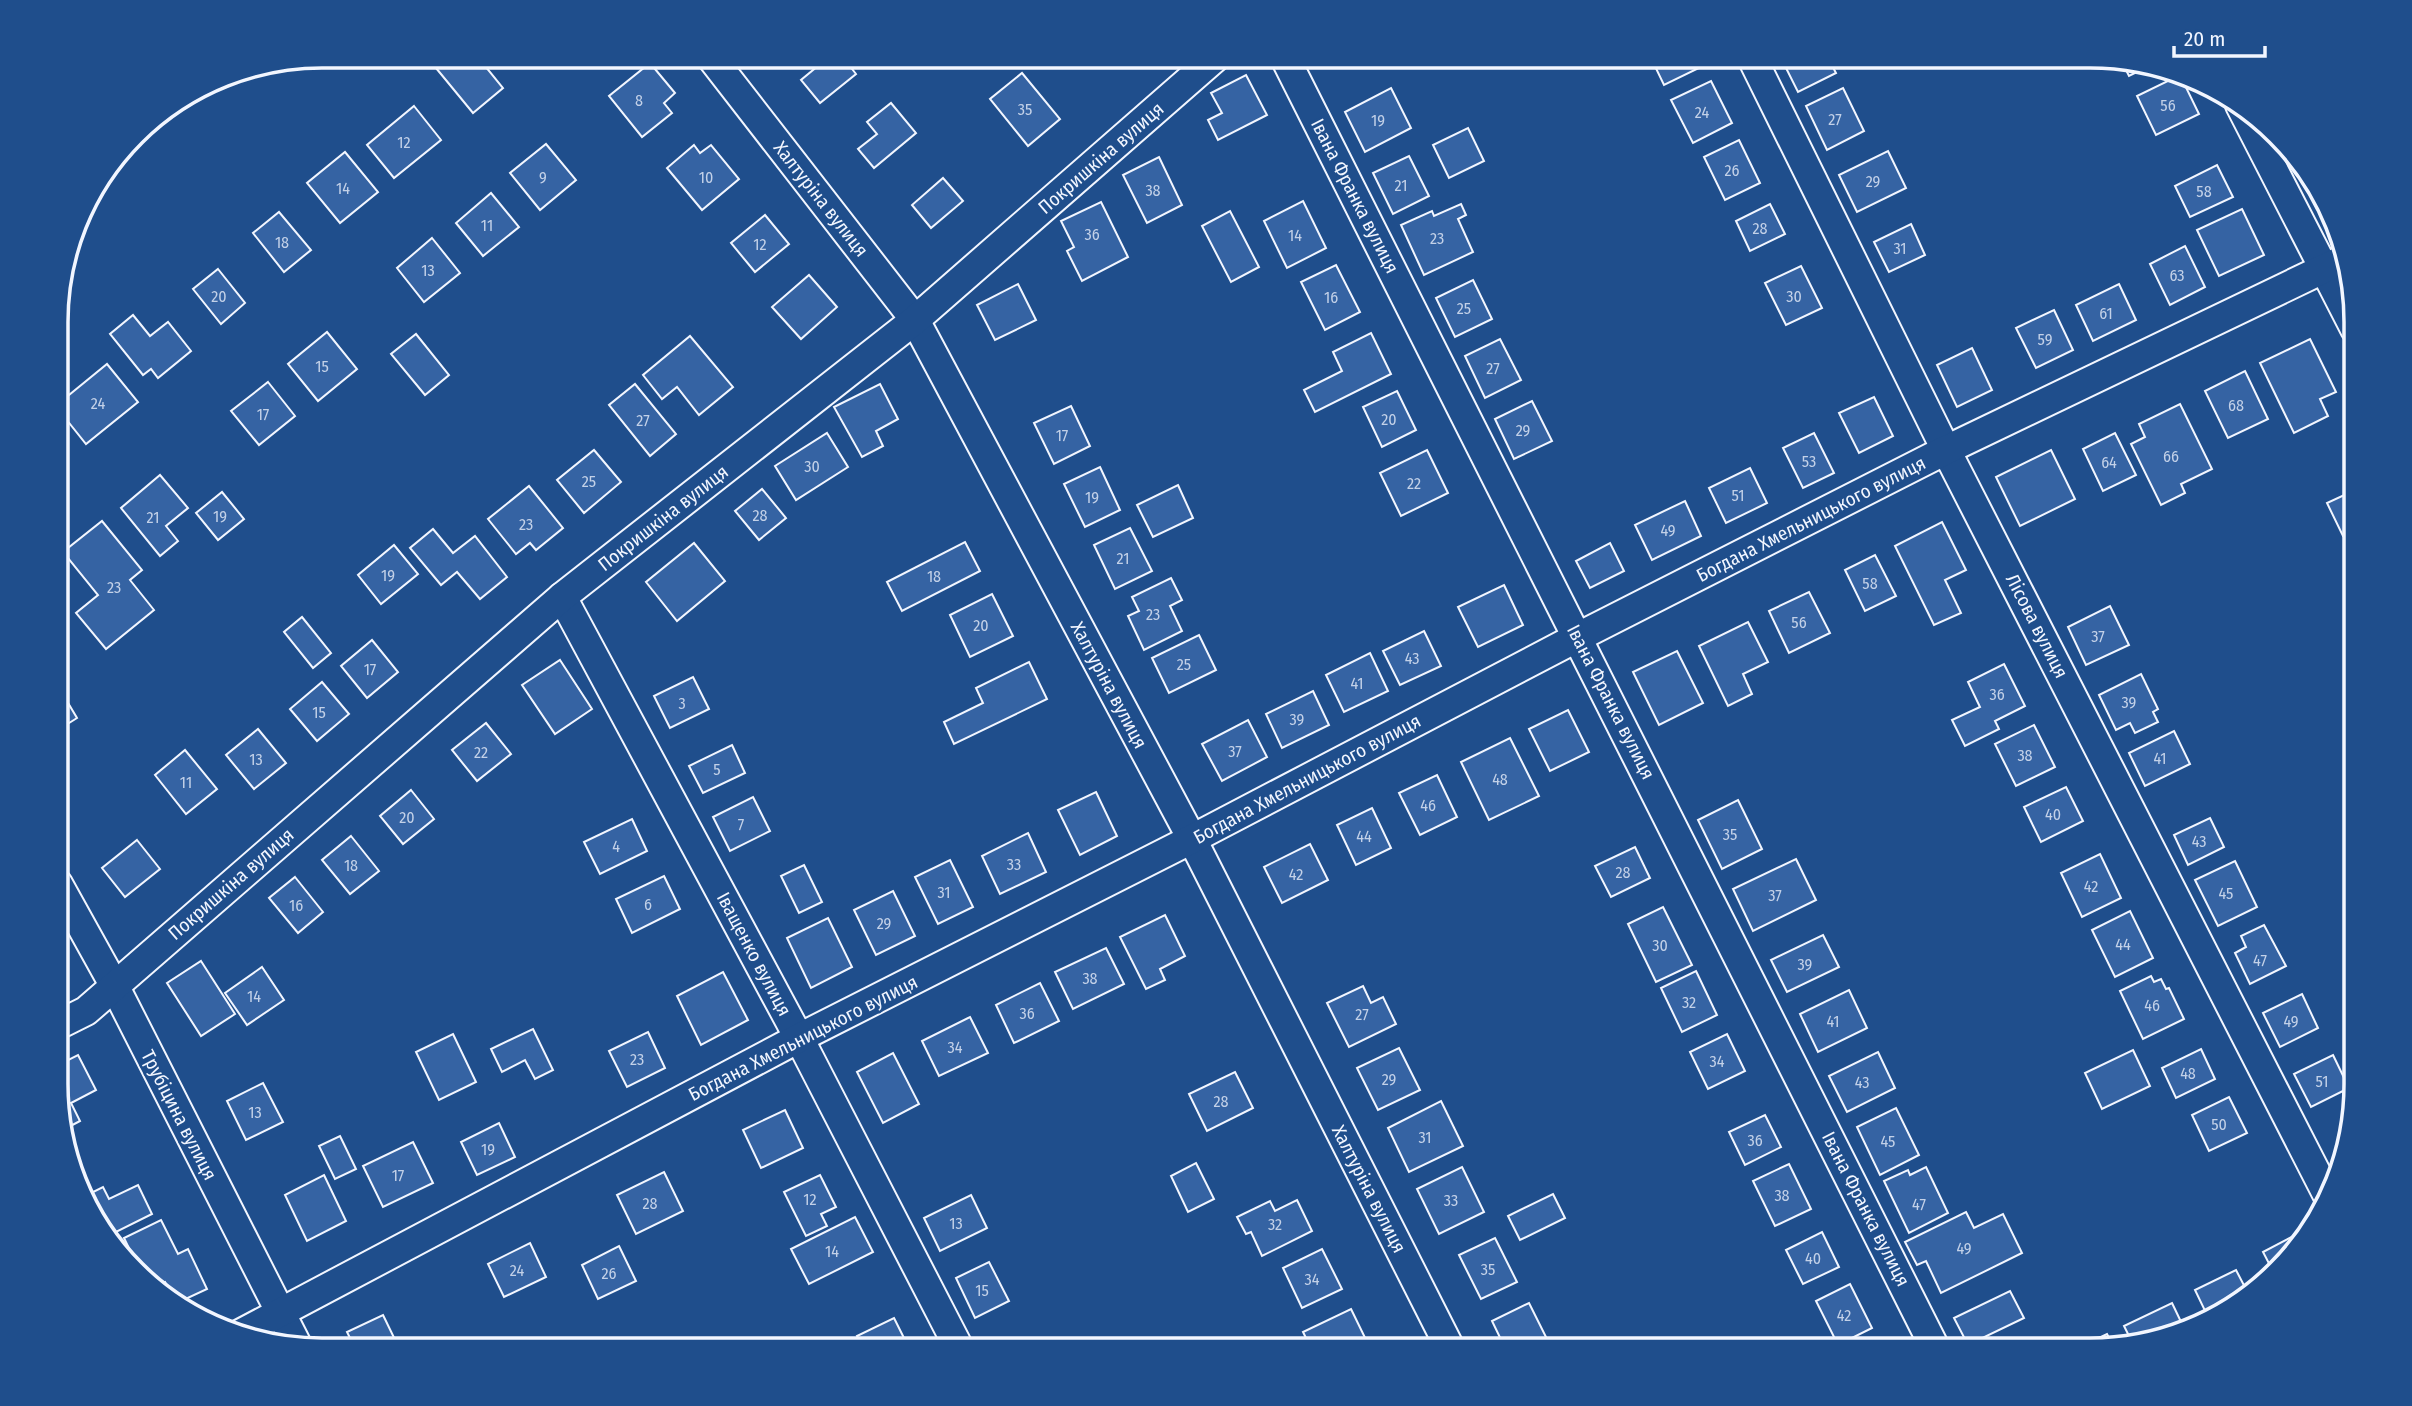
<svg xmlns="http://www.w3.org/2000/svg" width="2412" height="1406" font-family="'Fira Sans Condensed',sans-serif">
	<rect width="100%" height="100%" fill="#1f4e8c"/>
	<g fill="#3563a3" stroke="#f2f6ff" stroke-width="2">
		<polygon points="450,56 477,56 503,88 473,113 436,68"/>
		<polygon points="830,56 842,56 856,74 820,103 801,80"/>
		<polygon points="1650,56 1701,56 1705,65 1664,85"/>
		<polygon points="1780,56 1827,56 1836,73 1798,92"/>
		<polygon points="2121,60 2153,64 2129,76"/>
		<polygon points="650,63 675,93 664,103 672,113 642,137 609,96"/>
		<polygon points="1022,73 1060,119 1028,146 990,99"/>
		<polygon points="1246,75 1267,115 1218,140 1208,120 1222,113 1211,93"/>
		<polygon points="2180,75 2199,114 2156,135 2137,96"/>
		<polygon points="1711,81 1732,123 1693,143 1671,100"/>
		<polygon points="1391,88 1411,128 1365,152 1345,112"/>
		<polygon points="1843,88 1864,131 1827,150 1806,106"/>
		<polygon points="891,103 916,133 874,168 858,149 877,134 867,122"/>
		<polygon points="414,106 441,140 394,178 367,145"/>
		<polygon points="1468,128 1484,161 1449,178 1433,145"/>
		<polygon points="1739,140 1760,183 1725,200 1704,157"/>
		<polygon points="546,144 576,180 540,210 510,173"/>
		<polygon points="694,145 700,153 711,145 739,179 702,210 667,168"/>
		<polygon points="1888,151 1906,188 1857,212 1839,175"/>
		<polygon points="345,152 378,192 340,223 307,183"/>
		<polygon points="1409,156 1429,196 1393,214 1373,173"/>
		<polygon points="1159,157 1182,205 1147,223 1123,175"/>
		<polygon points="2217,165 2233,197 2190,217 2175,186"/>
		<polygon points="943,178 963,201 931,228 912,205"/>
		<polygon points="491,193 519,227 483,256 456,223"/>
		<polygon points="1303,201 1326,248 1287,268 1264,221"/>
		<polygon points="1101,202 1128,257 1082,281 1067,251 1074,247 1061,221"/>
		<polygon points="1461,204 1466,215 1458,219 1473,252 1424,275 1401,225 1432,211 1434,216"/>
		<polygon points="1770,204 1785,234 1750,251 1736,221"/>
		<polygon points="2242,209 2264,255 2219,276 2197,230"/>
		<polygon points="1230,211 1259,267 1231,282 1202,226"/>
		<polygon points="279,212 311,250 284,272 253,233"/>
		<polygon points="765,215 789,244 755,272 731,243"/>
		<polygon points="1911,224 1925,255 1889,272 1874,242"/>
		<polygon points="432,238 460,273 424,302 397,268"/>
		<polygon points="2185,246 2205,287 2170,305 2150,264"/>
		<polygon points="1336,265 1360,312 1325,330 1301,282"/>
		<polygon points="1801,266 1822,308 1786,325 1765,283"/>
		<polygon points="218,269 245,303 221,324 193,289"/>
		<polygon points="809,275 837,307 801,339 772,307"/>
		<polygon points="1473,280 1492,319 1455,337 1436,298"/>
		<polygon points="1018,284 1036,320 995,340 977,305"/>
		<polygon points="2119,284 2136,320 2093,341 2076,305"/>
		<polygon points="2054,310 2073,350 2036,368 2016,328"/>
		<polygon points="133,315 150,336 168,322 191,351 158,378 151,369 143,375 110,334"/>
		<polygon points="327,332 357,369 318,401 288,364"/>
		<polygon points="1371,333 1391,374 1315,412 1304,390 1342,371 1333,352"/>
		<polygon points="416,334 449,375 425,395 391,354"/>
		<polygon points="690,336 733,387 699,415 677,387 662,399 643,375"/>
		<polygon points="1500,339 1521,380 1485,398 1465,356"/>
		<polygon points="2310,339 2336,392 2320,399 2328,416 2294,433 2260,363"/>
		<polygon points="1972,348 1992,390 1957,407 1937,365"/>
		<polygon points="107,364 138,402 86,444 58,409 58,404"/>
		<polygon points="2245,371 2268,419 2228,438 2205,391"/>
		<polygon points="268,382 295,416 259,445 231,411"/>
		<polygon points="635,384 676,434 650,456 609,405"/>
		<polygon points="880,384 898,419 876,431 883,446 862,457 834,407"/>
		<polygon points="1397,391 1416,430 1382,447 1363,407"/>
		<polygon points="1874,397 1893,436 1859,453 1839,413"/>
		<polygon points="1532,401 1552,441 1514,459 1495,419"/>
		<polygon points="2180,404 2212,469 2181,484 2185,493 2161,505 2131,444 2145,437 2139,424"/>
		<polygon points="1071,406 1090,446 1054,464 1034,423"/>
		<polygon points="827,433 848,467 796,500 775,466"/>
		<polygon points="1814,433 1834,473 1803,488 1783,448"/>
		<polygon points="2115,433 2136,475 2103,491 2083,449"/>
		<polygon points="594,450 621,482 584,513 557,480"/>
		<polygon points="1427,450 1448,493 1401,516 1380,473"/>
		<polygon points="2051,450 2075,499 2020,526 1996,477"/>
		<polygon points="1100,467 1120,510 1085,527 1064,484"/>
		<polygon points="1750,468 1767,503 1726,523 1709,488"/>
		<polygon points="160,475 188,508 166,526 178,541 160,556 121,508"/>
		<polygon points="1178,485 1193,518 1153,537 1137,505"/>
		<polygon points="529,486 563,528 536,550 530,543 516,554 488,519"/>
		<polygon points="762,489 786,518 759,540 735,511"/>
		<polygon points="2355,490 2355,530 2343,536 2327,503"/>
		<polygon points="222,492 244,519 218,540 196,513"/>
		<polygon points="1685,501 1701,536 1652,560 1635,525"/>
		<polygon points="102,521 142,570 130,580 154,610 106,649 76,613 98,595 63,552"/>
		<polygon points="1942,522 1966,570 1945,580 1961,613 1934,625 1895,546"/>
		<polygon points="1130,528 1152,571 1115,589 1094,545"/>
		<polygon points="433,529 453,553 475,536 507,577 480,599 457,572 441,585 410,548"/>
		<polygon points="965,542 980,571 902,611 887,582"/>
		<polygon points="694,543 725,581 677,621 646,582"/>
		<polygon points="1610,543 1624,571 1590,588 1576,561"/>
		<polygon points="394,545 418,574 381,604 358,575"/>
		<polygon points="1875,555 1896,596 1865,611 1845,570"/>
		<polygon points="2355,571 2355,596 2346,576"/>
		<polygon points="1171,578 1182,600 1170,606 1182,631 1144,650 1128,616 1139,611 1132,597"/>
		<polygon points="1504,585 1523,625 1478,647 1458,607"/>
		<polygon points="1809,592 1830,633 1789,653 1769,611"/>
		<polygon points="992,594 1013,636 970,657 950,615"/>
		<polygon points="2110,606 2129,645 2086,665 2068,627"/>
		<polygon points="302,617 331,653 313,668 284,632"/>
		<polygon points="1748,622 1768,662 1743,674 1752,694 1728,706 1699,646"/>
		<polygon points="1424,631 1441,666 1400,685 1383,651"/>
		<polygon points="1199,635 1216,670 1169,693 1152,658"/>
		<polygon points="372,640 398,672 367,698 341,666"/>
		<polygon points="1677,651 1703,703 1659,725 1633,672"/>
		<polygon points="1370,653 1388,691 1344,712 1326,675"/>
		<polygon points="560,660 592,709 555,734 522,685"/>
		<polygon points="1029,662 1047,699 954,744 944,722 983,703 976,688"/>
		<polygon points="2004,664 2025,706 1995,721 1999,729 1965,746 1952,720 1980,707 1968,682"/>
		<polygon points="2141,674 2158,709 2153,712 2158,722 2135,733 2130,723 2116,730 2099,695"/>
		<polygon points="693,677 709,709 670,728 654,696"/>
		<polygon points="322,682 349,714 317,741 290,709"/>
		<polygon points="58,686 77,718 58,730"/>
		<polygon points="1313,691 1329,725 1282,748 1266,714"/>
		<polygon points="1568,710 1589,752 1550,771 1529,729"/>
		<polygon points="1248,720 1267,757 1222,781 1202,744"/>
		<polygon points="486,723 511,754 477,781 452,750"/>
		<polygon points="2034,725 2055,767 2016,786 1995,744"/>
		<polygon points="258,729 286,763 254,789 226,755"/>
		<polygon points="2174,731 2190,764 2145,786 2129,753"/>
		<polygon points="1510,738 1539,796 1489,820 1461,762"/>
		<polygon points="732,745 745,773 703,793 689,766"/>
		<polygon points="185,750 217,789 186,814 155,775"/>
		<polygon points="1437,775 1457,817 1420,835 1399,793"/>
		<polygon points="2066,787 2083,821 2041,842 2024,807"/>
		<polygon points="411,790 434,819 403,844 380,816"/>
		<polygon points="1096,792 1117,836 1080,855 1058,810"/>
		<polygon points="753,797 770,831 730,851 713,817"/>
		<polygon points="1738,800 1762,849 1722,869 1698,820"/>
		<polygon points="1372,808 1391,848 1356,865 1337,825"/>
		<polygon points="2210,818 2224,847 2188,865 2174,835"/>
		<polygon points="632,819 647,851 600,874 584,842"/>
		<polygon points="1028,833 1046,872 1000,894 982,856"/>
		<polygon points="351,836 379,871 350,894 322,860"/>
		<polygon points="137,840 160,869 125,897 102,868"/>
		<polygon points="1310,844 1328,880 1282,903 1264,867"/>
		<polygon points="1635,847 1650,878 1611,897 1595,866"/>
		<polygon points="2100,854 2121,898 2082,917 2061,873"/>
		<polygon points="1796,859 1816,900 1753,931 1733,889"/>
		<polygon points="950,860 973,907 938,924 915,877"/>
		<polygon points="2235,861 2257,907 2218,926 2195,880"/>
		<polygon points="804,865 822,902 799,913 781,876"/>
		<polygon points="664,876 680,909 632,933 616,899"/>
		<polygon points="295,877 323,912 298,933 269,898"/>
		<polygon points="893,891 915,936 876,955 854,910"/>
		<polygon points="1663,907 1692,965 1656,982 1628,924"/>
		<polygon points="2130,911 2153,958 2115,977 2092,930"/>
		<polygon points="1165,915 1185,956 1160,969 1165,980 1146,989 1120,937"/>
		<polygon points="828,918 852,967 811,988 787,938"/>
		<polygon points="2264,925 2286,966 2250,984 2235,953 2246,947 2241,936"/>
		<polygon points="1823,935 1839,967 1787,992 1771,960"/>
		<polygon points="1106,948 1124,984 1073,1009 1055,972"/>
		<polygon points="201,961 235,1014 201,1036 167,983"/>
		<polygon points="262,967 284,1000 247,1025 225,993"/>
		<polygon points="1696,971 1717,1015 1682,1032 1661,988"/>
		<polygon points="723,972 748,1020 701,1045 677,996"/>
		<polygon points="2151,976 2154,982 2161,979 2166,989 2169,988 2184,1019 2143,1039 2120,991"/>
		<polygon points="1040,983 1059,1021 1014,1043 996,1005"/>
		<polygon points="1363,986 1371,1003 1383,997 1396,1024 1349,1047 1327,1003"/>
		<polygon points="1849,990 1867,1028 1818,1052 1800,1014"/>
		<polygon points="2302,994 2318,1028 2280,1047 2263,1013"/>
		<polygon points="970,1017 988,1053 939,1076 922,1041"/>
		<polygon points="533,1029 553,1070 535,1079 525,1060 502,1072 491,1049"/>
		<polygon points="648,1032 665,1068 627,1087 609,1051"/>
		<polygon points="453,1034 476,1082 439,1100 416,1052"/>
		<polygon points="1727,1034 1745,1071 1708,1089 1690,1052"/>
		<polygon points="1399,1048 1420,1090 1378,1110 1357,1068"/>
		<polygon points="2201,1049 2215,1079 2176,1098 2162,1068"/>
		<polygon points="2133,1050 2150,1086 2102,1109 2085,1073"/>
		<polygon points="1878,1052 1895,1088 1847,1112 1829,1076"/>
		<polygon points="893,1053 919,1104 883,1123 857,1072"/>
		<polygon points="78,1055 96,1090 71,1103 80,1121 63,1130 58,1118 58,1065"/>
		<polygon points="2333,1055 2349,1088 2311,1107 2294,1074"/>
		<polygon points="1235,1072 1253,1108 1207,1131 1189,1094"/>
		<polygon points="263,1083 283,1122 246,1140 227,1101"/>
		<polygon points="2229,1097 2247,1133 2209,1151 2192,1115"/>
		<polygon points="1441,1101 1463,1146 1409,1172 1388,1128"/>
		<polygon points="1896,1108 1919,1155 1880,1175 1857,1127"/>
		<polygon points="785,1110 803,1148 761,1168 743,1130"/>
		<polygon points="1765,1115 1781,1147 1745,1165 1729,1132"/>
		<polygon points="499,1123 515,1157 477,1175 461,1142"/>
		<polygon points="340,1136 356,1169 335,1179 319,1146"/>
		<polygon points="413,1142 433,1183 383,1207 363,1166"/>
		<polygon points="1196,1163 1214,1199 1188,1212 1171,1176"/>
		<polygon points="1789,1164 1811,1209 1775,1226 1753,1181"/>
		<polygon points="1462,1167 1484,1212 1439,1234 1417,1189"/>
		<polygon points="1926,1167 1948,1213 1909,1233 1884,1181 1908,1170 1910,1175"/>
		<polygon points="664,1172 683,1211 636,1234 617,1195"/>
		<polygon points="324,1175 346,1221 307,1241 285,1195"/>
		<polygon points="820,1175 836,1207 821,1214 827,1226 806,1236 784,1192"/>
		<polygon points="138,1185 152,1214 106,1237 87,1195 103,1187 109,1199"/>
		<polygon points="1553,1194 1565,1218 1520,1240 1508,1216"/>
		<polygon points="971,1195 987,1228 940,1251 924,1218"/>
		<polygon points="1297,1200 1312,1231 1262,1256 1251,1232 1246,1234 1237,1217 1270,1201 1275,1211"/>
		<polygon points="1966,1212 1974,1228 2003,1214 2022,1253 1941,1293 1926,1261 1917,1265 1905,1242"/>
		<polygon points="855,1217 873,1252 809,1284 791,1249"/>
		<polygon points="161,1220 178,1254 188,1249 207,1289 177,1303 165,1282 158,1285 138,1267 124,1238"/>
		<polygon points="1822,1232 1839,1267 1803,1284 1786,1250"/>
		<polygon points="2297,1234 2301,1242 2275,1275 2263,1252"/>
		<polygon points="1495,1238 1517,1282 1481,1299 1459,1255"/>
		<polygon points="530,1243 546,1277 504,1297 488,1264"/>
		<polygon points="619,1246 636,1281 598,1299 582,1265"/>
		<polygon points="1322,1249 1342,1289 1302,1308 1283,1268"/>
		<polygon points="989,1262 1009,1301 975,1318 956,1278"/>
		<polygon points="2236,1270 2249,1295 2223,1314 2219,1312 2208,1317 2195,1290"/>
		<polygon points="1850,1284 1872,1328 1838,1345 1816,1301"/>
		<polygon points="2010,1291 2024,1318 1968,1345 1954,1318"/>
		<polygon points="1529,1303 1548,1341 1530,1350 1506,1350 1492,1321"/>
		<polygon points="2172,1303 2183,1326 2132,1342 2124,1326"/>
		<polygon points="1351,1309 1371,1350 1312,1350 1303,1332"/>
		<polygon points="383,1315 400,1350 356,1350 347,1332"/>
		<polygon points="894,1318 910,1350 864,1350 857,1336"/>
		<polygon points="2107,1334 2114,1347 2075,1349"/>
	</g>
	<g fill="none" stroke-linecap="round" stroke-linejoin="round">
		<g stroke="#f2f6ff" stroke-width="32">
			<g id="minor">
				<polyline points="710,56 915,320 1192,839 1451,1350"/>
				<polyline points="1284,56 1936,1350"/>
				<polyline points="1751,56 1946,450 2327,1194"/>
				<polyline points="2240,105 2355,329"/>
				<polyline points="562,597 799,1038 960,1350"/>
				<polyline points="58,884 114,985 298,1347"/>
				<polyline points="58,1025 86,1011 562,597 915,320 1217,56"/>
				<polyline points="238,1335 799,1038 1192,839 1578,637 1946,450 2342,260"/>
			</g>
		</g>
		<use href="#minor" stroke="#1f4e8c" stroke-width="28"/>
	</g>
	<g text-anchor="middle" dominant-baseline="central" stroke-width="5" stroke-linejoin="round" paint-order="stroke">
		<g font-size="16" fill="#c3d1e8">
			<text x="639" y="100">8</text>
			<text x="2168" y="105">56</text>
			<text x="1025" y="109">35</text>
			<text x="1702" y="112">24</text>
			<text x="1835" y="119">27</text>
			<text x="1378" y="120">19</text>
			<text x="404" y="142">12</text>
			<text x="1732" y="170">26</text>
			<text x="543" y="177">9</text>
			<text x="706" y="177">10</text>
			<text x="1873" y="181">29</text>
			<text x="1401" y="185">21</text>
			<text x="343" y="188">14</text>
			<text x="1153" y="190">38</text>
			<text x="2204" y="191">58</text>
			<text x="487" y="225">11</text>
			<text x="1760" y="228">28</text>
			<text x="1092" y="234">36</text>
			<text x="1295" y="235">14</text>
			<text x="1437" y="238">23</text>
			<text x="282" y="242">18</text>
			<text x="760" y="244">12</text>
			<text x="1900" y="248">31</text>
			<text x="428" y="270">13</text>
			<text x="2177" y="275">63</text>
			<text x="219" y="296">20</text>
			<text x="1794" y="296">30</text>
			<text x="1331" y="297">16</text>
			<text x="1464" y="308">25</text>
			<text x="2106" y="313">61</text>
			<text x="2045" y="339">59</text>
			<text x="322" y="366">15</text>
			<text x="1493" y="368">27</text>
			<text x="98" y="403">24</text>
			<text x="2236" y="405">68</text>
			<text x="263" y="414">17</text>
			<text x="1389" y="419">20</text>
			<text x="643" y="420">27</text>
			<text x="1523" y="430">29</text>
			<text x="1062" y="435">17</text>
			<text x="2171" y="456">66</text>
			<text x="1809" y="461">53</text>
			<text x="2109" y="462">64</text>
			<text x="812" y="466">30</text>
			<text x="589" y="481">25</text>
			<text x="1414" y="483">22</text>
			<text x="1738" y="495">51</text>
			<text x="1092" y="497">19</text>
			<text x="760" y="515">28</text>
			<text x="220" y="516">19</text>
			<text x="153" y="517">21</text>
			<text x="526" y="524">23</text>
			<text x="1668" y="530">49</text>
			<text x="1123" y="558">21</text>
			<text x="388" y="575">19</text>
			<text x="934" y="576">18</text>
			<text x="1870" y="583">58</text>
			<text x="114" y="587">23</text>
			<text x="1153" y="614">23</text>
			<text x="1799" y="622">56</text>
			<text x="981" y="625">20</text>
			<text x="2098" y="636">37</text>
			<text x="1412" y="658">43</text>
			<text x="1184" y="664">25</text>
			<text x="370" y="669">17</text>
			<text x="1357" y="683">41</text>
			<text x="1997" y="694">36</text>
			<text x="2129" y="702">39</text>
			<text x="682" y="703">3</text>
			<text x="319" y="712">15</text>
			<text x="1297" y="719">39</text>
			<text x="1235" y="751">37</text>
			<text x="481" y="752">22</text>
			<text x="2025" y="755">38</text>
			<text x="2160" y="758">41</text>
			<text x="256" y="759">13</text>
			<text x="717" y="769">5</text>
			<text x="1500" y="779">48</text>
			<text x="186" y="782">11</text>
			<text x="1428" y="805">46</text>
			<text x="2053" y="814">40</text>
			<text x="407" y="817">20</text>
			<text x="741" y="824">7</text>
			<text x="1730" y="834">35</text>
			<text x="1364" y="836">44</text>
			<text x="2199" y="841">43</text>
			<text x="616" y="846">4</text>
			<text x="1014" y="864">33</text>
			<text x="351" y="865">18</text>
			<text x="1623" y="872">28</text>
			<text x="1296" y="874">42</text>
			<text x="2091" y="886">42</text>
			<text x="944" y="892">31</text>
			<text x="2226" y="893">45</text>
			<text x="1775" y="895">37</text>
			<text x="648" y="904">6</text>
			<text x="296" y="905">16</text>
			<text x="884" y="923">29</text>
			<text x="2123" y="944">44</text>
			<text x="1660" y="945">30</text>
			<text x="2260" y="960">47</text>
			<text x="1805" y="964">39</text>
			<text x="1090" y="978">38</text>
			<text x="254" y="996">14</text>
			<text x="1689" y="1002">32</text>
			<text x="2152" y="1005">46</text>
			<text x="1027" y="1013">36</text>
			<text x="1362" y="1014">27</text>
			<text x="1833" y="1021">41</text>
			<text x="2291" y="1021">49</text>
			<text x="955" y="1047">34</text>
			<text x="637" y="1059">23</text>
			<text x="1717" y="1061">34</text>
			<text x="2188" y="1073">48</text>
			<text x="1389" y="1079">29</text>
			<text x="2322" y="1081">51</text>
			<text x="1862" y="1082">43</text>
			<text x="1221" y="1101">28</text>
			<text x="255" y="1112">13</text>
			<text x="2219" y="1124">50</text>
			<text x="1425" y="1137">31</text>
			<text x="1755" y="1140">36</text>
			<text x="1888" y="1141">45</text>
			<text x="488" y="1149">19</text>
			<text x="398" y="1175">17</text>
			<text x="1782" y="1195">38</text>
			<text x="810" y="1199">12</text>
			<text x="1451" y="1200">33</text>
			<text x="650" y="1203">28</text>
			<text x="1919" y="1204">47</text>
			<text x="956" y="1223">13</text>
			<text x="1275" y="1224">32</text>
			<text x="1964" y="1248">49</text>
			<text x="832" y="1251">14</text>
			<text x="1813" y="1258">40</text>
			<text x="1488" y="1269">35</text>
			<text x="517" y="1270">24</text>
			<text x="609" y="1273">26</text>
			<text x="1312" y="1279">34</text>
			<text x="982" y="1290">15</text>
			<text x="1844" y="1315">42</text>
		</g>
		<g font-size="19" fill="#f2f6ff" stroke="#1f4e8c">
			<text transform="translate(1101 158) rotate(-41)">Покришкіна вулиця</text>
			<text transform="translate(1355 196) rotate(63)">Івана Франка вулиця</text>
			<text transform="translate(821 199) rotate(52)">Халтуріна вулиця</text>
			<text transform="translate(663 518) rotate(-38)">Покришкіна вулиця</text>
			<text transform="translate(1811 519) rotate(-27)">Богдана Хмельницького вулиця</text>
			<text transform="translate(2037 626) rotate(63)">Лісова вулиця</text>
			<text transform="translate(1109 685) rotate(62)">Халтуріна вулиця</text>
			<text transform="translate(1611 702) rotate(63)">Івана Франка вулиця</text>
			<text transform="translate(1307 779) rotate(-28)">Богдана Хмельницького вулиця</text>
			<text transform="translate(231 884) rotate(-41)">Покришкіна вулиця</text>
			<text transform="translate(754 954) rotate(62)">Іващенко вулиця</text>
			<text transform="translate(803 1038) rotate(-27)">Богдана Хмельницького вулиця</text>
			<text transform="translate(179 1115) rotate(63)">Трубіцина вулиця</text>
			<text transform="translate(1369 1189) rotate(63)">Халтуріна вулиця</text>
			<text transform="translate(1866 1209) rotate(63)">Івана Франка вулиця</text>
		</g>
	</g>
	<path d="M0 0H2412V1406H0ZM322 68H2090A254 254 0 0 1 2344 322V1084A254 254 0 0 1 2090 1338H322A254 254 0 0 1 68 1084V322A254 254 0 0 1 322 68Z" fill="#1f4e8c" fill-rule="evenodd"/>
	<path fill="none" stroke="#f2f6ff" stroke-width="3.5" d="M322 68H2090A254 254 0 0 1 2344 322V1084A254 254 0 0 1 2090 1338H322A254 254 0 0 1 68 1084V322A254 254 0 0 1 322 68Z"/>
	<path d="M2174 46v10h91v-10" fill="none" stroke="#f2f6ff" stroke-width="3.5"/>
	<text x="2184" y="46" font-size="21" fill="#f2f6ff" stroke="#1f4e8c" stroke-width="5" paint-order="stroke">20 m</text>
</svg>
